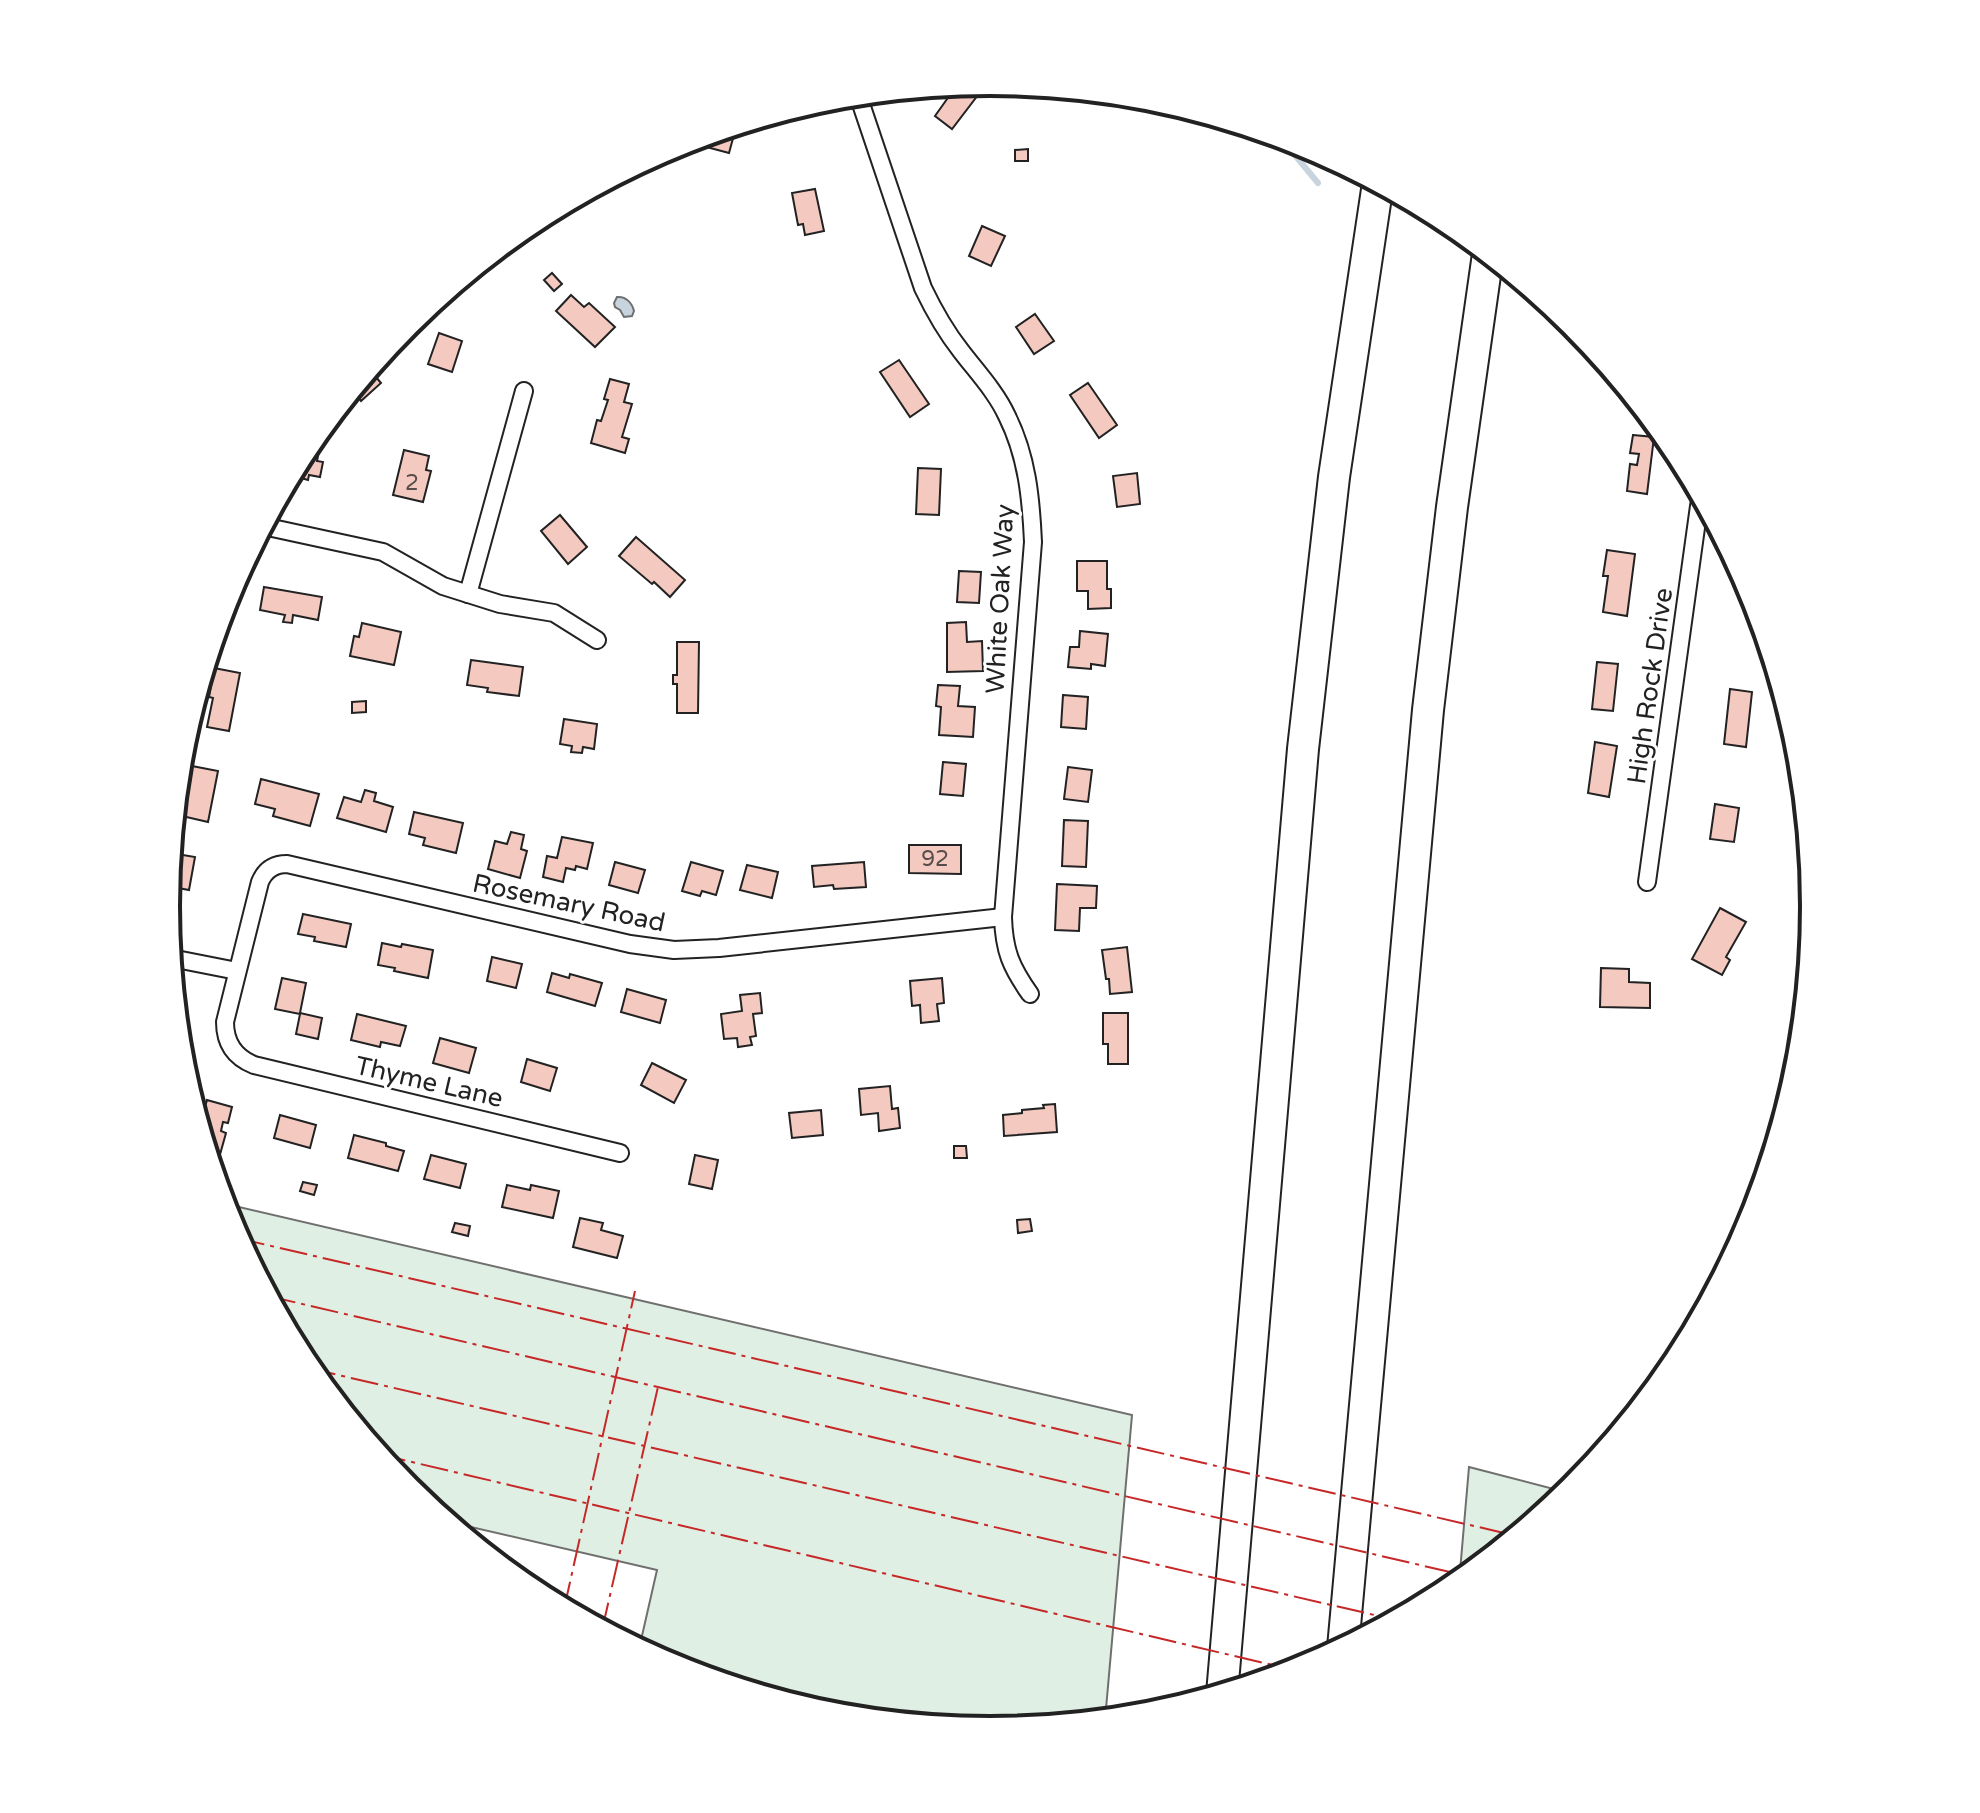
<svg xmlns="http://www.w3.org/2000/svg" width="1980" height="1813" font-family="'Varela Round',sans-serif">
	<rect width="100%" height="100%" fill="#fff"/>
	<g fill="#e0efe3" stroke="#6f6f6f" stroke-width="2">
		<polygon points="222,1203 1132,1415 1105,1720 990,1731 829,1715 674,1668 639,1649 657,1570 445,1521 407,1489 304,1364 228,1222"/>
		<polygon points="1469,1467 1569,1493 1459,1583"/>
	</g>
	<path fill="#c7d3dd" stroke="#6f6f6f" stroke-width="2" d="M 617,297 C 626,296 632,303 634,311 L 632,316 L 624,317 L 620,310 L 615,307 L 614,303 Z"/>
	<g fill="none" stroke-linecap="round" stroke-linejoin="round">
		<polyline stroke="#c7d3dd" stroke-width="6" points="1298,143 1294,154 1318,183"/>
	</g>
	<g fill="#f3c9c0" stroke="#222" stroke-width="2">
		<polygon points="957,85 964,85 978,95 952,129 935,116"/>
		<polygon points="727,129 735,131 729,153 699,145 701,137"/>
		<polygon points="1028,149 1028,161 1015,161 1015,150"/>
		<polygon points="815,189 824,231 805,235 803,224 798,225 792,193"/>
		<polygon points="982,226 1005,236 991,266 969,256"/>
		<polygon points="552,273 562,284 554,291 544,280"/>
		<polygon points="571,295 584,307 589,303 615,327 595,347 556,311"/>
		<polygon points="1035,314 1054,341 1034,354 1016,327"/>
		<polygon points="439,333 462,341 452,372 428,364"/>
		<polygon points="899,360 929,404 910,417 880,372"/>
		<polygon points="370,370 381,383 361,401 352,390"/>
		<polygon points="610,379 629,384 624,402 632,404 622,437 629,439 625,453 591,443 597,420 601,421 608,400 604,399"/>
		<polygon points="1088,383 1117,425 1099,438 1070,395"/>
		<polygon points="1633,435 1654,437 1647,494 1627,491 1630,464 1637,465 1639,454 1630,453"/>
		<polygon points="308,444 320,446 317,461 323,462 320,477 309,475 308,480 301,478 303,469 294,467"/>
		<polygon points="404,450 429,456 426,470 431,471 423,502 393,495"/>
		<polygon points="918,468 941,469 939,515 916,514"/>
		<polygon points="1137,473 1140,504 1117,507 1113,476"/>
		<polygon points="560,515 587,547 568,564 541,531"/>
		<polygon points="636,537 685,580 670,597 654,582 652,584 619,556"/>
		<polygon points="1607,550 1635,554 1627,616 1603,612 1608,576 1603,576"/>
		<polygon points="1077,561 1107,561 1107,589 1111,589 1111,608 1088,609 1088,591 1077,591"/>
		<polygon points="959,571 981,572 979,603 957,602"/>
		<polygon points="264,587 322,597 318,620 293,615 292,623 283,622 285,615 260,610"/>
		<polygon points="966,622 967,642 982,641 983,671 947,672 947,623"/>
		<polygon points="362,623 401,632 394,665 350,656 354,636 359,637"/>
		<polygon points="1080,631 1108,634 1105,666 1091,664 1091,669 1068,667 1070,647 1079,647"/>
		<polygon points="677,642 699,642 698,713 677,713 677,684 673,684 673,675 677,675"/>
		<polygon points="471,660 523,667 519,696 487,692 488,688 467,685"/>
		<polygon points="1597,662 1618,664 1613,711 1592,709"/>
		<polygon points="214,668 240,673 229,731 207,727 213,698 209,697"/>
		<polygon points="938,685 960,686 958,706 975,707 973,737 939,735 941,707 936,706"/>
		<polygon points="1730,689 1752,692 1746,747 1724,744"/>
		<polygon points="1063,695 1088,697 1086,729 1061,727"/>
		<polygon points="366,701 366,712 352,713 352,702"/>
		<polygon points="564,719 597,724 594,749 583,747 582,753 571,752 572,746 560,744"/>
		<polygon points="1595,742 1617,746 1609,797 1588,793"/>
		<polygon points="943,762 966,764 963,796 940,794"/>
		<polygon points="192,766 218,771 208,822 182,816"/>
		<polygon points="1068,767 1092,770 1088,802 1064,799"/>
		<polygon points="261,779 319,794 310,826 273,816 275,809 255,804"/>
		<polygon points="365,790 376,793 374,801 393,807 386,832 337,818 344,797 361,802"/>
		<polygon points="1715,804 1739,808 1734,842 1710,839"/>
		<polygon points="414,812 463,823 456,853 423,845 425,838 409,834"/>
		<polygon points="1064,820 1088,821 1086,867 1062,866"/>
		<polygon points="511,832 524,835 521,849 527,851 520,878 488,869 495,841 507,844"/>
		<polygon points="562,837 593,843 587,869 576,866 575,870 566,868 563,882 543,877 547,856 557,858"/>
		<polygon points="909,845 961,845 961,874 909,873"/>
		<polygon points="171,853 195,857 189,890 167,886"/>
		<polygon points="615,862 645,870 638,893 609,885"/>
		<polygon points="691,862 723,871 716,895 702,891 700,896 682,891"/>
		<polygon points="864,862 866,887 834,889 833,885 814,887 812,866"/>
		<polygon points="747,865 778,872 772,898 740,890"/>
		<polygon points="1057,884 1097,886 1096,908 1080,908 1079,931 1055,930"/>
		<polygon points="1720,908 1746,922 1726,957 1730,960 1722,975 1692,959"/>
		<polygon points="303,914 351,924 346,947 314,941 315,937 298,934"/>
		<polygon points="382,943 401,947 402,944 433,950 428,978 394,971 395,968 378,965"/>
		<polygon points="1127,947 1132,992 1110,994 1109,979 1106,979 1102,950"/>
		<polygon points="492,957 522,964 516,988 487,981"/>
		<polygon points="1601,968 1629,969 1629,982 1650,983 1650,1008 1600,1007"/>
		<polygon points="552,973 569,978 570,974 602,983 595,1006 547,992"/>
		<polygon points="282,978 306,983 300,1013 322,1018 318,1039 296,1034 300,1014 275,1009"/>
		<polygon points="942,978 944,1003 937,1004 939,1021 921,1023 920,1005 912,1006 910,981"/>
		<polygon points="627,989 666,1000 660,1023 621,1012"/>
		<polygon points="760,993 762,1013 753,1014 756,1036 750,1037 752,1045 738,1047 737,1038 724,1039 721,1014 742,1011 740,995"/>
		<polygon points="1103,1013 1128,1013 1128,1064 1108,1064 1108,1044 1103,1044"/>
		<polygon points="357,1014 406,1026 400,1046 381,1042 380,1047 351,1040"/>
		<polygon points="440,1038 476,1048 469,1073 433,1063"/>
		<polygon points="527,1059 557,1068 550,1091 521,1082"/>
		<polygon points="652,1063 686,1080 674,1103 641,1085"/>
		<polygon points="890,1086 892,1109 898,1108 900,1128 879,1131 878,1113 861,1115 859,1089"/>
		<polygon points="207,1100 232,1107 228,1123 223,1122 221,1131 226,1133 219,1158 208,1155 198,1121 199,1116 202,1117"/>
		<polygon points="1055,1104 1057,1132 1004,1136 1003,1115 1022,1113 1022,1110 1044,1108 1043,1105"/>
		<polygon points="821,1110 823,1135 792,1138 789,1113"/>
		<polygon points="280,1115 316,1125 310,1148 274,1138"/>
		<polygon points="354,1135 386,1143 386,1146 404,1151 398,1171 348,1158"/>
		<polygon points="954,1146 966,1146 967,1158 954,1158"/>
		<polygon points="431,1155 466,1164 460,1188 424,1179"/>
		<polygon points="695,1155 718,1160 712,1189 689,1184"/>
		<polygon points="303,1182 317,1185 314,1195 300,1191"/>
		<polygon points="507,1185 530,1190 531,1185 559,1191 553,1218 502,1207"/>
		<polygon points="580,1218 603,1223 601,1230 623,1236 617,1258 573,1247"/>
		<polygon points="1030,1219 1032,1231 1018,1233 1017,1220"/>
		<polygon points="455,1223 470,1226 468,1236 452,1232"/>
	</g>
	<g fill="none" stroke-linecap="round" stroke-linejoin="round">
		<g stroke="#222" stroke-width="20">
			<g id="minor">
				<path d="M 858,95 L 923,288 C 934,311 946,332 961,351 C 977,372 996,392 1007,416 C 1027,456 1031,498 1033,542 L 1003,917 C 1004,951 1011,967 1030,994"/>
				<polyline points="263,526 383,552 443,586 500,604 554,613 597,640"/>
				<polyline points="468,594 524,391"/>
				<polyline points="1647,882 1699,506 1701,497"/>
				<polyline points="171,958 237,971"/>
				<path d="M 620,1153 L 254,1065 C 234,1057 225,1042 225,1022 L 260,882 C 265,870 274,864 287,864 L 630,944 L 674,950 L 719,948 L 1003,917"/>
			</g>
		</g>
		<g stroke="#222" stroke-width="34">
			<g id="motorway">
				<polyline points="1343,1648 1428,710 1452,507 1488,254"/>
				<polyline points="1222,1694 1303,749 1334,477 1378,183"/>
			</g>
		</g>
		<use href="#minor" stroke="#fff" stroke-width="16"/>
		<use href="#motorway" stroke="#fff" stroke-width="30"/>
		<g stroke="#c62828" stroke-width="2" stroke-dasharray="28 6 4 6" stroke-linecap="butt">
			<polyline points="237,1238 1517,1536"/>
			<polyline points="268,1296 1467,1576"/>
			<polyline points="308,1368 1396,1620"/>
			<polyline points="378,1454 1298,1671"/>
			<polyline points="483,1552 500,1557 498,1564"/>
			<polyline points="564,1609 635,1291"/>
			<polyline points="602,1630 658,1387"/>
		</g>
	</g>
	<g text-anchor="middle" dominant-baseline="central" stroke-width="6" stroke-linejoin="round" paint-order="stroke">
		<g font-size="22" fill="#564c4a">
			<text x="412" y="483">2</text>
			<text x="935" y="859">92</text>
		</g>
		<g font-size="26" fill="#222" stroke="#fff">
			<text transform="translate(1000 599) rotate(-87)">White Oak Way</text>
			<text transform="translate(1650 686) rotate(-82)">High Rock Drive</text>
			<text transform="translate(569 903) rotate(12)">Rosemary Road</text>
			<text transform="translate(429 1082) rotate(13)">Thyme Lane</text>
		</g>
	</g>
	<path d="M0 0H1980V1813H0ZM180 906a810 810 0 1 1 1620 0a810 810 0 1 1-1620 0Z" fill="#fff" fill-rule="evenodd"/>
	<path fill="none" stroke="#222" stroke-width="4" d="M180 906a810 810 0 1 1 1620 0a810 810 0 1 1-1620 0Z"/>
</svg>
